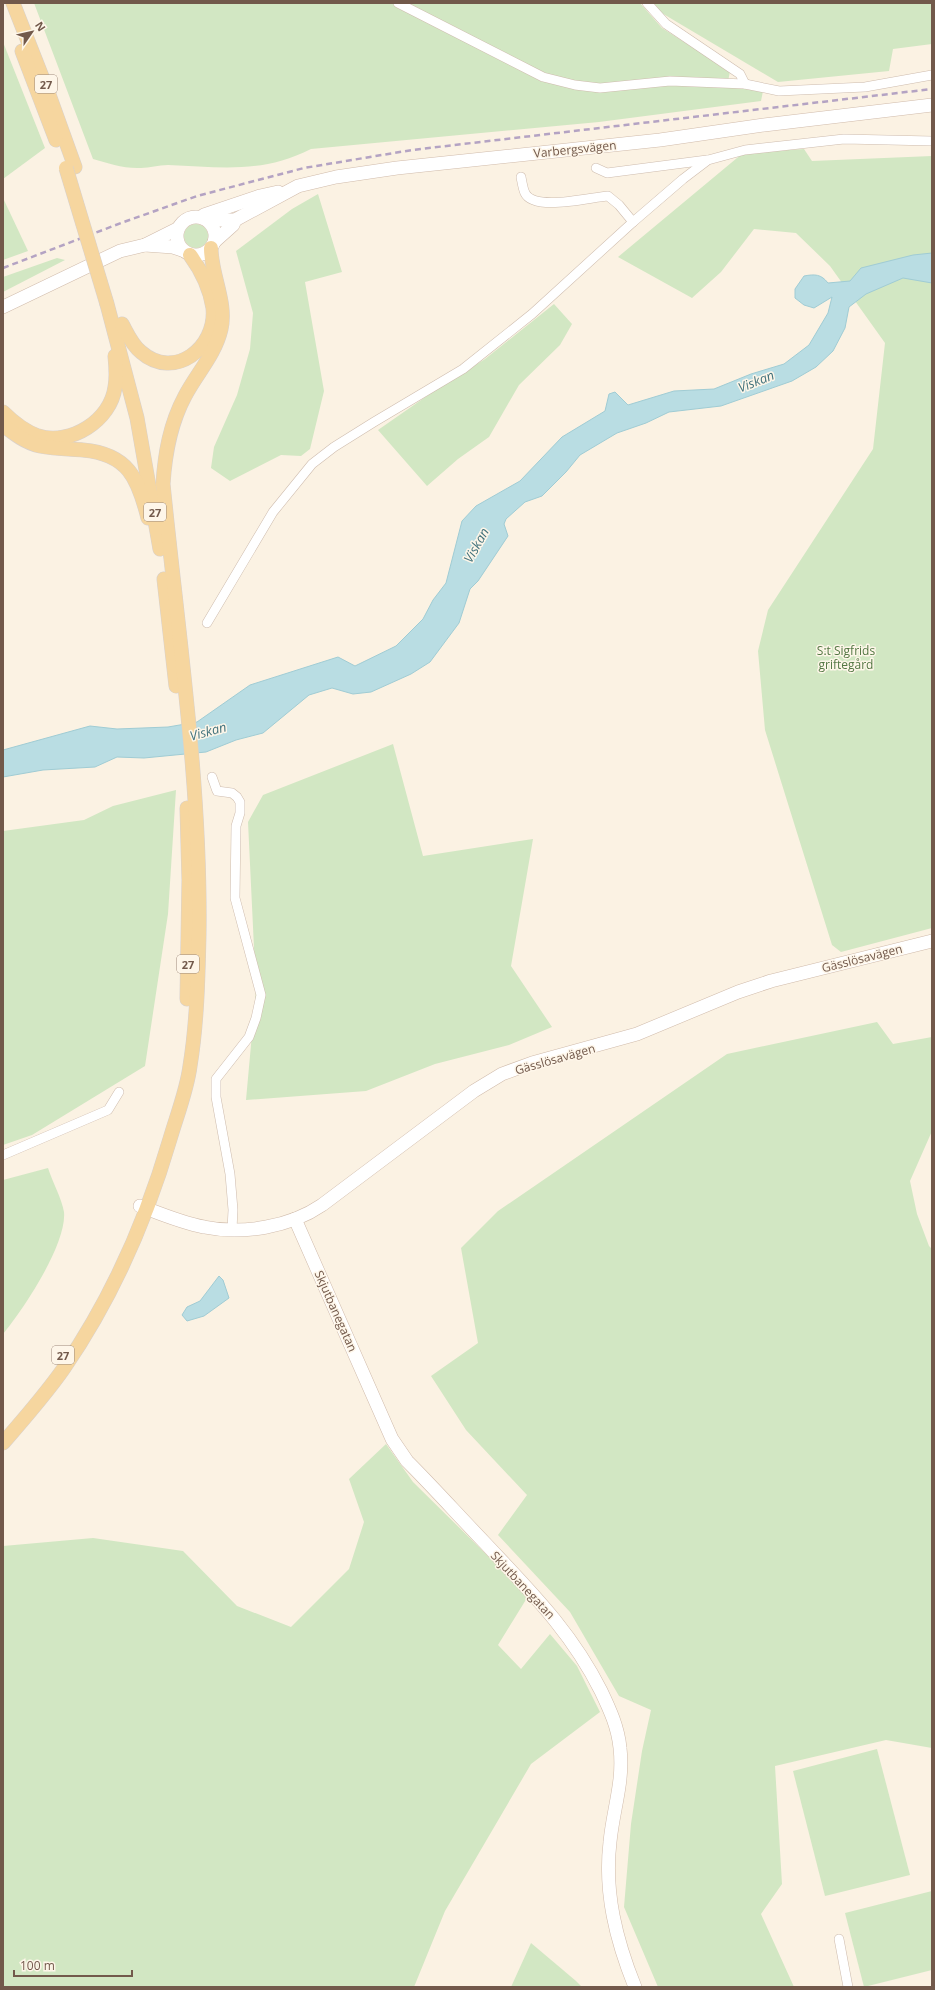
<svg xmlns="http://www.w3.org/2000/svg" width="935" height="1990" font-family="'Open Sans',sans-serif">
	<rect width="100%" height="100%" fill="#fbf2e3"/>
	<g fill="#d2e7c3">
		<path d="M 34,3 L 640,3 L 662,28 L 730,71 L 727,87 L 763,91 L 761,101 L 599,122 L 311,149 C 262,174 220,167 168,165 C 158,165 150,168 141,168 C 124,169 108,163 93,159 Z"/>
		<polygon points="654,3 932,3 932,44 893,49 889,71 778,82 660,12"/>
		<polygon points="3,42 45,148 3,179"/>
		<polygon points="804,149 812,161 932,156 932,928 841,952 832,945 765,730 758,651 768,610 873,449 885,343 830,266 796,233 754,229 721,272 692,298 618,257 743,153"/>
		<polygon points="318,194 342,272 305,282 324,391 310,449 301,456 281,455 230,481 211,468 214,447 237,395 250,349 253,313 236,251 292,209"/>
		<polygon points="3,198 28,251 3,260"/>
		<circle cx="196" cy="236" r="12"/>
		<polygon points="57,258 65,260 3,292 3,277"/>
		<polygon points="554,304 572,324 560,345 519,385 489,437 458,459 427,486 378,430 434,391 485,359"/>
		<polygon points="393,744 423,856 533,839 511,966 552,1027 509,1045 435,1064 366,1091 246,1100 256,990 248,822 263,795"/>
		<polygon points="176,790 168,914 145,1066 32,1135 3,1145 3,831 84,820 113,806"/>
		<polygon points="877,1022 893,1044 932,1037 932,1131 910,1181 917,1214 929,1246 932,1249 932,1748 886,1740 775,1766 782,1884 761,1914 794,1987 658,1987 624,1907 631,1824 642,1751 651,1710 619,1696 570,1612 498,1535 527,1495 466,1430 431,1376 478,1343 461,1248 498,1211 727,1054"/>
		<path d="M 48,1168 C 52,1181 62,1199 64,1212 C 67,1244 23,1310 3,1334 L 3,1180 Z"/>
		<polygon points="386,1444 413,1482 486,1554 527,1598 498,1645 521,1669 550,1634 577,1666 600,1712 531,1764 445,1911 414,1987 3,1987 3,1546 93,1538 183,1551 237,1606 291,1627 349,1569 364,1522 349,1479"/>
		<polygon points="877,1749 910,1875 825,1896 793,1771"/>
		<polygon points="932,1891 932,1970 864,1987 845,1913"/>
		<polygon points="531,1943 576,1981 582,1987 511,1987"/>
	</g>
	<g fill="#b9dde3" stroke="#a0ccd4">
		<path d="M 932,253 L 932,283 L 903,278 L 866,294 L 849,307 L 845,328 L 833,351 L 816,367 L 792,381 L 721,406 L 669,412 L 646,423 L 617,433 L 580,455 L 566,472 L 542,496 L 525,502 L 506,519 L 504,524 L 508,536 L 478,581 L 470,589 L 459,623 L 430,662 L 411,674 L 371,692 L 353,694 L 332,688 L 309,695 L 263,733 L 236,740 L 206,752 L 144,758 L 117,757 L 95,767 L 43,770 L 3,777 L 3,750 L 90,726 L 117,729 L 168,727 L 197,722 L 250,685 L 338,657 L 355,666 L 396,646 L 423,619 L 433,600 L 446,583 L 462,521 L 476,506 L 520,481 L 562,437 L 605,411 L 609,394 L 615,392 L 628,405 L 674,391 L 714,389 L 751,374 L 784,364 L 809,345 L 828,313 L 832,297 L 814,308 L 804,305 L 795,298 L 795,289 L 804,276 C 815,274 821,274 828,283 L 850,281 L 861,268 L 913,255 Z"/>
		<polygon points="219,1276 223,1280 229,1298 204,1316 187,1321 182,1315 187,1307 200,1301"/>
	</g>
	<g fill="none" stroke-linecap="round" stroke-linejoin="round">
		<g stroke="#cebcae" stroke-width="10">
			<g id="street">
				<polyline points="398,3 543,77 575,85 600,88 670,81 745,84 779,91 865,87 932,75"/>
				<polyline points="647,3 666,24 740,74 745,84"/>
				<polyline points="596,168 607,173 707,160"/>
				<polyline points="633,222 683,179 708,160 745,150 844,139 932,141"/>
				<path d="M 207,623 L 273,512 L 312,464 L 334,447 L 374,422 L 463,369 L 532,314 L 633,222 L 619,205 L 608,196 C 591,197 534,212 525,193 C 523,189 522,182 521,177"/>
				<polyline points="212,777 217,791 232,793 237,797 240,802 240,813 236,826 235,898 261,995 256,1018 249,1037 216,1079 216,1097 230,1174 233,1210 232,1229"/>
				<polyline points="3,1155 108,1110 119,1092"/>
				<polyline points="839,1939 848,1987"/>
			</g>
		</g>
		<g stroke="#d0bbab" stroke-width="14">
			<g id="secondary">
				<polyline points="204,215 260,196 278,192"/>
				<circle cx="196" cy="236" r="19"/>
				<polyline points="207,220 235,220 298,186 336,177 397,168 660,140 764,125 932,105"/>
				<polyline points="214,242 233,225 235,220"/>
				<polyline points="145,245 173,247 182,250"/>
				<polyline points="3,307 120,251 145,245 177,229"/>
				<path d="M 140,1206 C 161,1214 182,1223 204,1227 C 242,1235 290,1227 322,1205 L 474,1091 L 502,1074 L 532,1063 L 637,1034 L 738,992 L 771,981 L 932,941"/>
				<path d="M 295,1219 L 392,1439 L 407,1461 C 434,1488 459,1516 485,1543 C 530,1591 571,1631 601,1691 C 610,1710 618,1727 620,1748 C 624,1782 613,1809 610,1842 C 604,1892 616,1940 635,1987"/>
			</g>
		</g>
		<g stroke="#d8d1cd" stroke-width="15">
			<g id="primary">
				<polyline points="13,3 48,92 75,167"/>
				<polyline points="22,51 56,140"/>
				<polyline points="107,304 137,418 160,549"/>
				<path d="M 122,324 C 127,333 132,345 141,352 C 174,381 217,348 213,308 C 210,288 201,270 190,255"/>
				<path d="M 3,412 C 13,422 24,431 38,436 C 71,446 111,420 115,387 C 117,377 116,366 115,356"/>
				<path d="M 3,425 C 14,434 26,443 40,446 C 54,449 69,449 83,450 C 128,454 138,478 148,518"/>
				<polyline points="164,579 176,686"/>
				<polyline points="187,999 189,880 187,808"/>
				<path d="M 3,1443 C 24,1419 46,1394 64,1368 C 112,1298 146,1221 170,1139 C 177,1115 187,1090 190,1066 C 197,1023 198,978 199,934 C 201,783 178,634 163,484 C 165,453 170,424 185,396 C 197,373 215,355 221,329 C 227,302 211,275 211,248"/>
			</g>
		</g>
		<use href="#street" stroke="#fff" stroke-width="9"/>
		<use href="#secondary" stroke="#fff" stroke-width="13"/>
		<use href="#primary" stroke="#f6d69f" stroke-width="14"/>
		<polyline stroke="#b4a3c3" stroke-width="2.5" stroke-dasharray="6 4" stroke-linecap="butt" points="3,268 121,223 197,196 304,168 412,150 932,89"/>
		<g stroke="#d8d1cd" stroke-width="15" stroke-linecap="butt">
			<polyline id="primary-bridge" points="66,168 107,304"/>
		</g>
		<use href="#primary-bridge" stroke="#f6d69f" stroke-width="14"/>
	</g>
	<g text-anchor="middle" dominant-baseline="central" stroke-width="3" stroke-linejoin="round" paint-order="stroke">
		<g fill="#fef6e9" stroke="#9c887a" stroke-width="1">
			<rect x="35" y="75" width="22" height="18" rx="3"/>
			<rect x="144" y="503" width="22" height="18" rx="3"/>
			<rect x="177" y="955" width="22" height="18" rx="3"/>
			<rect x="52" y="1346" width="22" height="18" rx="3"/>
		</g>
		<g font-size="11" font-weight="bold" fill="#72594b">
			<text x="46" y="84">27</text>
			<text x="155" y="512">27</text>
			<text x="188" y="964">27</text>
			<text x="63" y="1355">27</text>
		</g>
		<g font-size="12" fill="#72594b" stroke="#fef6e9">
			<text transform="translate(575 149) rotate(-6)">Varbergsvägen</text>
			<text transform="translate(862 958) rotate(-14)">Gässlösavägen</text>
			<text transform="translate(555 1059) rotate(-16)">Gässlösavägen</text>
			<text transform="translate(336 1311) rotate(66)">Skjutbanegatan</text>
			<text transform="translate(523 1585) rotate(47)">Skjutbanegatan</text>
		</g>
		<g font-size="12" fill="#537743" stroke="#fef6e9">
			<text x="846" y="650">S:t Sigfrids<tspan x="846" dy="14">griftegård</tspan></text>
		</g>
		<g font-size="13" font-style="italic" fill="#43737d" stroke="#fef6e9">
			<text transform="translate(756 381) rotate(-22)">Viskan</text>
			<text transform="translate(476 545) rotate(-61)">Viskan</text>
			<text transform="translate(208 731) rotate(-15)">Viskan</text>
		</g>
	</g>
	<rect width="935" height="1990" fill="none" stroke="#72594b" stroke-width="8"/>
	<g transform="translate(32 32) rotate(56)" stroke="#fef6e9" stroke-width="3" paint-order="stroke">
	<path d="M0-3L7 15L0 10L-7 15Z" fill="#72594b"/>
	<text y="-6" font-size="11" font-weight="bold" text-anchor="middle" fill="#72594b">N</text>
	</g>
	<path d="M14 1970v6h118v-6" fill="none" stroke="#72594b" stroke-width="2"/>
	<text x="20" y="1970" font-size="12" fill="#72594b" stroke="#fef6e9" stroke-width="3" paint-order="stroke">100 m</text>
</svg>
